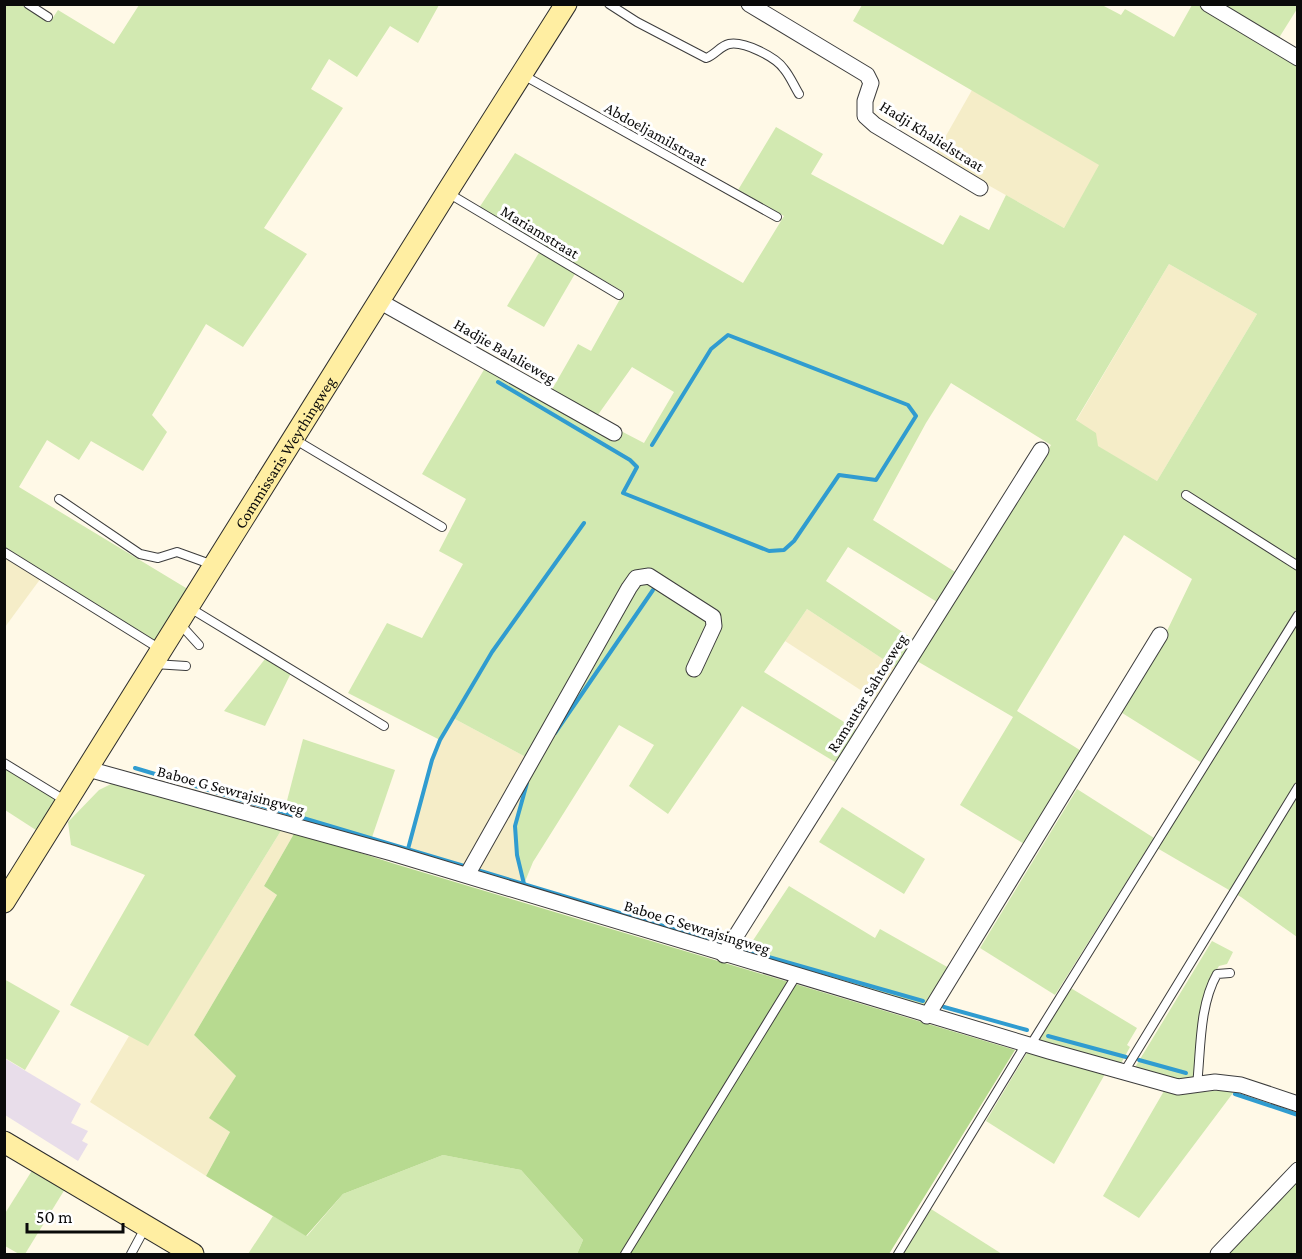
<svg xmlns="http://www.w3.org/2000/svg" width="1302" height="1259" font-family="'Crimson Pro',serif">
	<rect width="100%" height="100%" fill="#fff9e7"/>
	<polygon fill="#e8ddea" points="4,1058 81,1104 71,1123 88,1131 82,1141 88,1144 78,1161 5,1115"/>
	<g fill="#f5edc8">
		<polygon points="972,90 1100,165 1064,228 935,155"/>
		<polygon points="1169,264 1257,314 1157,481 1097,446 1076,421"/>
		<polygon points="5,554 41,578 5,627"/>
		<polygon points="807,609 898,669 879,702 785,641"/>
		<polygon points="453,718 535,762 517,855 524,884 408,849 432,760 440,740"/>
		<polygon points="282,829 295,832 264,886 277,895 194,1035 236,1076 210,1118 230,1132 206,1176 90,1102 129,1036 148,1045"/>
	</g>
	<g fill="#d2e9b1" fill-rule="evenodd">
		<polygon points="4,5 21,5 50,22 58,10 114,44 139,5 439,5 418,43 390,26 357,77 329,59 311,89 343,108 264,228 307,254 243,347 206,324 152,415 167,432 143,471 91,441 79,460 47,440 19,487 191,591 159,643 5,547"/>
		<path d="M 862,5 L 1102,5 L 1121,15 L 1125,9 L 1174,37 L 1192,5 L 1199,5 L 1297,64 L 1297,608 L 1202,763 L 1119,711 L 1164,637 L 1192,579 L 1124,535 L 1017,711 L 1083,752 L 1026,845 L 960,805 L 1013,717 L 917,661 L 1051,445 L 951,383 L 926,423 L 873,520 L 960,575 L 942,605 L 848,547 L 826,581 L 916,641 L 898,669 L 807,609 L 764,672 L 860,732 L 840,765 L 742,706 L 668,814 L 629,786 L 654,745 L 619,725 L 533,862 L 524,884 L 517,855 L 515,826 L 531,769 L 535,762 L 453,718 L 440,740 L 348,693 L 387,623 L 422,638 L 463,564 L 439,551 L 466,499 L 422,474 L 485,368 L 615,441 L 619,430 L 644,443 L 674,392 L 632,367 L 595,419 L 550,393 L 578,344 L 591,351 L 624,292 L 479,208 L 515,153 L 743,283 L 784,216 L 738,190 L 776,127 L 823,154 L 811,174 L 943,245 L 960,215 L 989,230 L 1006,195 L 1064,228 L 1099,165 L 853,21 ZM 1169,264 L 1257,314 L 1157,481 L 1098,446 L 1096,433 L 1076,420 Z"/>
		<polygon points="1217,5 1297,5 1297,9 1277,41"/>
		<polygon points="540,251 576,272 544,327 507,306"/>
		<polygon points="1297,624 1297,937 1241,897 1157,848"/>
		<polygon points="265,659 291,673 265,726 224,711"/>
		<polygon points="303,739 395,770 370,843 283,816"/>
		<polygon points="4,759 62,794 39,832 5,810"/>
		<polygon points="115,782 282,829 148,1046 70,1005 145,875 71,845 68,822 99,790"/>
		<polygon points="1077,789 1154,838 1055,995 980,948"/>
		<polygon points="842,807 925,859 904,894 819,842"/>
		<polygon points="789,886 875,938 880,929 949,968 925,1006 919,1006 749,957 750,945"/>
		<polygon points="1212,941 1233,952 1227,964 1219,966 1207,985 1200,1016 1193,1082 1177,1082 1134,1069"/>
		<polygon points="4,979 60,1011 25,1070 5,1058"/>
		<polygon points="1069,987 1137,1028 1127,1045 1130,1047 1119,1067 1039,1043 1037,1039"/>
		<polygon points="1028,1051 1105,1074 1054,1164 986,1121"/>
		<polygon points="1236,1089 1139,1218 1103,1196 1164,1091 1180,1094"/>
		<polygon points="443,1155 521,1170 583,1240 577,1254 248,1254 273,1216 307,1236 343,1194"/>
		<polygon points="33,1169 65,1189 25,1254 19,1254 5,1246 4,1215"/>
		<polygon points="1297,1178 1297,1254 1225,1254"/>
		<polygon points="931,1209 1002,1254 903,1254"/>
	</g>
	<polygon fill="#b7da90" points="295,832 395,864 1015,1050 889,1254 577,1254 583,1240 521,1170 443,1155 343,1194 306,1236 206,1176 230,1132 209,1118 236,1076 194,1035 277,895 264,886"/>
	<g fill="none" stroke-linecap="round" stroke-linejoin="round">
		<g stroke="#309cd0" stroke-width="4">
			<polyline points="498,382 630,460 637,467 623,493 769,551 784,550 794,541 839,475 876,480 916,416 908,405 728,335 711,349 652,445"/>
			<polyline points="555,733 653,590"/>
			<polyline points="135,768 464,866"/>
			<polyline points="408,849 432,760 440,740 492,652 584,523"/>
			<polyline points="477,870 720,943"/>
			<polyline points="524,884 517,855 515,826 527,783"/>
			<polyline points="741,949 923,1001"/>
			<polyline points="944,1007 1027,1030"/>
			<polyline points="1048,1036 1126,1057"/>
			<polyline points="1139,1060 1186,1073"/>
			<polyline points="1235,1094 1298,1115"/>
		</g>
		<g stroke="#3d3d3d" stroke-width="10">
			<g id="lane">
				<polyline points="28,4 48,17"/>
				<path d="M 609,4 L 637,22 L 706,58 C 715,55 720,46 729,44 C 744,41 776,57 784,69 C 790,76 794,86 799,94"/>
				<polyline points="523,75 777,217"/>
				<polyline points="448,193 619,295"/>
				<polyline points="294,439 442,527"/>
				<polyline points="1186,495 1298,566"/>
				<polyline points="59,499 140,554 158,558 177,552 213,565"/>
				<polyline points="4,552 160,649"/>
				<polyline points="190,608 384,726"/>
				<polyline points="180,624 199,645"/>
				<polyline points="154,664 186,666"/>
				<polyline points="4,763 66,801"/>
				<polyline points="1030,1046 1298,615"/>
				<polyline points="1124,1072 1298,787"/>
				<path d="M 1197,1085 C 1201,1049 1199,1006 1217,974 L 1230,973"/>
				<polyline points="131,1254 145,1228"/>
				<polyline points="625,1254 796,976"/>
				<polyline points="898,1254 1026,1044"/>
			</g>
		</g>
		<g stroke="#3d3d3d" stroke-width="17">
			<g id="street">
				<polyline points="749,4 867,75 871,83 865,101 865,116 875,125 980,188"/>
				<polyline points="1208,4 1298,58"/>
				<polyline points="379,301 614,433"/>
				<polyline points="88,769 392,853 1049,1051 1178,1087 1215,1082 1241,1085 1298,1104"/>
				<polyline points="467,875 629,588 636,578 649,576 713,617 714,626 694,669"/>
				<polyline points="724,955 1041,450"/>
				<polyline points="927,1016 1160,635"/>
				<polyline points="1218,1254 1298,1170"/>
			</g>
		</g>
		<g stroke="#2c2c2c" stroke-width="23">
			<g id="secondary">
				<path id="s1" d="M 4,902 L 447,192 L 566,4"/>
				<polyline points="4,1142 193,1254"/>
			</g>
		</g>
		<use href="#lane" stroke="#fff" stroke-width="8"/>
		<use href="#street" stroke="#fff" stroke-width="15"/>
		<use href="#secondary" stroke="#ffeea2" stroke-width="21"/>
	</g>
	<g text-anchor="middle" dominant-baseline="central" stroke-width="6" stroke-linejoin="round" paint-order="stroke">
		<g font-size="16" fill="#0a0a0a" stroke="#fff">
			<text transform="translate(656 134) rotate(29)">Abdoeljamilstraat</text>
			<text transform="translate(932 136) rotate(32)">Hadji Khalielstraat</text>
			<text transform="translate(540 232) rotate(31)">Mariamstraat</text>
			<text transform="translate(505 351) rotate(30)">Hadjie Balalieweg</text>
			<text stroke="none"><textPath href="#s1" startOffset="530">Commissaris Weythingweg</textPath></text>
			<text transform="translate(867 693) rotate(-58)">Ramautar Sahtoeweg</text>
			<text transform="translate(231 790) rotate(15)">Baboe G Sewrajsingweg</text>
			<text transform="translate(697 927) rotate(17)">Baboe G Sewrajsingweg</text>
		</g>
	</g>
	<rect width="1302" height="1259" fill="none" stroke="#0a0a0a" stroke-width="12"/>
	<path d="M27 1223v9h96v-9" fill="none" stroke="#0a0a0a" stroke-width="3"/>
	<text x="36" y="1223" font-size="18" fill="#0a0a0a" stroke="#ffffff" stroke-width="4.5" paint-order="stroke">50 m</text>
</svg>
